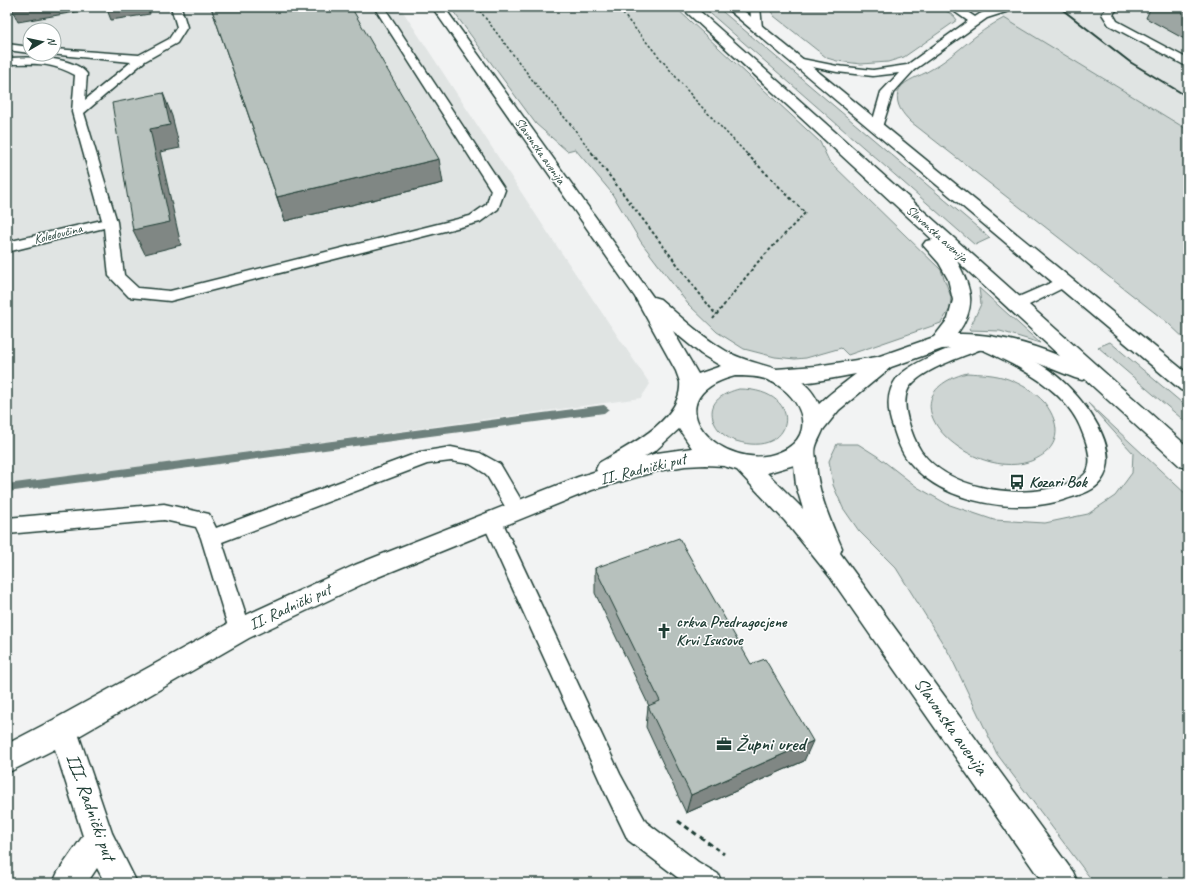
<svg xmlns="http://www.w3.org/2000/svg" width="1195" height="890" font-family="Caveat,sans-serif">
	<rect width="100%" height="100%" fill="#f2f3f3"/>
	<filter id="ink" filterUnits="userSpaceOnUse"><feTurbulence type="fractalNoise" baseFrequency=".025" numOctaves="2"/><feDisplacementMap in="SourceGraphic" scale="8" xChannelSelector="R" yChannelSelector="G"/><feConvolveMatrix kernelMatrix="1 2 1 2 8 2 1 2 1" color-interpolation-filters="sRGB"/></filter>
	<g filter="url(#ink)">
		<g fill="#e0e4e3" fill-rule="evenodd">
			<path d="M 7,7 L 400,7 L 542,224 L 650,384 L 641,398 L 7,485 ZM 30,30 L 54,30 L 54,54 L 30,54 Z"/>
			<polygon points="986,7 1188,7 1188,130"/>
		</g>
		<g fill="#ced5d3" stroke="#768984">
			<polygon points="450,7 675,7 820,142 829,161 941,270 951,297 950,309 941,323 848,355 841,348 806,358 795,359 775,357 744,349 717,332 688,304 641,242 611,192 575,149 567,151 536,124"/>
			<polygon points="703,7 717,7 990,238 975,245"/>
			<polygon points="768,7 926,7 928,9 940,7 954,16 957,20 904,57 888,62 861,64 837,61 827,58 774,16"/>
			<path d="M 1004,18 L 1188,130 L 1188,342 L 1168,323 L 911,122 C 903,114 895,105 898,92 C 901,82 917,77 925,73 C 954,58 975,32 1004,18 Z"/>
			<polygon points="979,288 1040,343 1000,331 969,330 981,304"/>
			<polygon points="1110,342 1188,408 1188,424 1098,347"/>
			<path d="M 967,373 C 981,374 995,374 1008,379 C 1021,384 1035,392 1044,402 C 1063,426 1060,450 1031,461 C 973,483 877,397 967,373 Z"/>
			<path d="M 739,389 C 808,389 795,460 736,441 C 726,438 716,430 713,419 C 708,401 724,393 739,389 Z"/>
			<polygon points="1088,403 1188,496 1188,883 1094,883 997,754 950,655 896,568 859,531 843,508 833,485 829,461 837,444 858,444 877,456 917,487 947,504 994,520 1045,523 1088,514 1115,496 1132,473 1133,453"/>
		</g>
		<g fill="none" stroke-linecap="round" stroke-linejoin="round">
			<polygon fill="#6d807b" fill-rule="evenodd" points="604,405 609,409 604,413 7,492 7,484"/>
			<g stroke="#1f3d34" stroke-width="3">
				<g id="service">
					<path d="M 171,7 L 181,7 L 187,27 L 177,43 L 145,61 L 84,113 L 117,222 L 124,275 L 138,288 L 170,291 L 470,216 L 487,204 L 491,190 L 374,7 L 384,7 L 505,190 L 498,209 L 480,222 L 170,301 L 129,297 L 109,276 L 104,228 L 7,252 L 7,242 L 102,220 L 72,112 L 75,75 C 49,61 35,64 7,64 L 7,58 C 28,57 73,55 87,74 L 85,100 L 131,62 L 50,54 L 54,54 L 54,49 L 139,55 L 169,39 L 177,27 Z"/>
					<polygon points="750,7 760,7 762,28 761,30 753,30 752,28"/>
					<path d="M 948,7 L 960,7 L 975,17 C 987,8 1002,7 1016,7 L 1015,9 L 987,18 L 914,70 L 893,93 L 881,130 L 873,130 L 871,127 L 881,92 L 899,73 L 873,76 L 837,72 L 793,63 L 791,61 L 793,59 L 797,58 L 837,66 L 873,70 L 907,65 L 968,21 Z"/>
					<polygon points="1108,7 1119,7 1113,14 1117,21 1188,59 1188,67 1109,25 1102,14"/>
					<polygon points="7,44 30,47 30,53 7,50"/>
					<polygon points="1064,277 1069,279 1072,282 1069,285 1021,309 1015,310 1009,309 1007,305 1009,301"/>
					<path d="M 981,337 C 1004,344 1029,356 1049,370 C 1076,389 1126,447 1101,481 C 1093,492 1078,495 1066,499 C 1019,515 946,504 912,465 C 902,455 897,440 893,427 C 887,411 886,392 897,378 C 910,362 961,343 981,337 ZM 981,349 C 1020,367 1068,390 1083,434 C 1087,444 1092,458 1088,469 C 1085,478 1071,483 1063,485 C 1020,500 949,490 921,451 C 915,442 911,431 908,420 C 905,410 903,394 911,385 C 926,368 960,358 981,349 Z"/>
					<polygon points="451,447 480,453 500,464 527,510 524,515 517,518 510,515 486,474 470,464 451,461 427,464 222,542 251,630 247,637 240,640 233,637 229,630 201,538 196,527 164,520 7,534 7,518 164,504 209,514 216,528 420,452"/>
					<polygon points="492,513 499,515 502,521 620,774 646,822 698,862 718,874 722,883 685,883 628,840 604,790 482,521 485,515"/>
				</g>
			</g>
			<g stroke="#1f3d34" stroke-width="3">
				<path id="minor" d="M 432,7 L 444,7 L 653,297 L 660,299 C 681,317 702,337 726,351 C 763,372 808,363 823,415 C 827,429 820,434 816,446 C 815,449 815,455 816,458 C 816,490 830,520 842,548 L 840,553 L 1073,872 L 1078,883 L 1043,883 L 830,577 L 785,521 L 737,470 L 724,466 L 705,465 L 685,466 L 657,471 L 592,490 L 373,579 L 249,638 L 79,736 L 112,833 L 137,883 L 105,883 L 97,868 L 87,883 L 53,883 L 58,872 L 83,836 L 55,749 L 7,773 L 7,744 L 53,720 L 231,622 L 355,565 L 578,477 L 597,471 L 596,469 L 599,463 C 626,447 683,420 680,382 C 679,379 677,374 676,371 L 635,297 ZM 673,331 L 701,354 L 721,366 L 698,374 ZM 735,376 C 745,376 756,376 765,379 C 798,390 822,434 780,452 C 725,476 647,399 735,376 ZM 679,429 L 692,448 L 657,453 L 644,457 L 656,450 ZM 794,465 L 796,485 L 803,509 L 767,473 Z"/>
			</g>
			<g stroke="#1f3d34" stroke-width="3">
				<g id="secondary">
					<path d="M 681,7 L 695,7 L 1188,447 L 1188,469 L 1180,466 L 1085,379 L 1082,380 L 1075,378 L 1025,358 L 995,351 L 959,348 L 942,349 L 891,367 L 839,410 L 822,431 L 814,433 L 806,431 L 803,425 C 815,403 837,389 856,374 C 833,378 791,388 769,381 L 766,376 L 769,371 L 776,369 L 816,366 L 877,357 L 934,337 L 948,319 L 953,300 L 948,279 L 939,263 L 923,245 L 926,241 L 933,240 ZM 957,261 L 1060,356 C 1028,343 991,333 957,334 C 977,306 972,290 957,261 Z"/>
					<polygon points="725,7 739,7 1188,374 1188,392 1181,390"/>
				</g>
			</g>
			<g stroke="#1f3d34" stroke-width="1.5" stroke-dasharray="2.5 2" stroke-linecap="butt">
				<polyline points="477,7 537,86 572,126 593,154"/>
				<polyline points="617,7 697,102 747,154"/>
			</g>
			<g stroke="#1f3d34" stroke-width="2" stroke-dasharray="3 2.5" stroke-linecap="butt">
				<polyline points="592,153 716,315"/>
				<polyline points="713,319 757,263 805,213 746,153"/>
			</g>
			<polyline stroke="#1f3d34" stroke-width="3" stroke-dasharray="5 4" stroke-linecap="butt" points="678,821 724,854"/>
			<use href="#service" fill="#fff" fill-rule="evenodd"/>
			<use href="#minor" fill="#fff" fill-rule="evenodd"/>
			<use href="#secondary" fill="#fff" fill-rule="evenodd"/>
			<polyline stroke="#1f3d34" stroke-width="2" points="1059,7 1130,62 1188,97"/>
		</g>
		<g fill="#9da6a3" stroke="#1f3d34">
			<polygon points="211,7 351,7 443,183 285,221"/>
			<polygon points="1151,7 1188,7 1188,41 1146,18"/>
			<polygon points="595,568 804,761 686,813 646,727 648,706 649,706 595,593"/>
		</g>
		<g fill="#808784" stroke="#1f3d34">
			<polygon points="11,7 104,7 18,22"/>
			<polygon points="106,7 149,7 150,14 111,20"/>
			<polygon points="163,93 172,116 180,148 160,152 181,245 145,254 133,230 150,129"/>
			<polygon points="439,159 443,183 285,221 277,197"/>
			<polygon points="813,741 804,761 686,813 691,795"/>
		</g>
		<g fill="#b7c1bd" stroke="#1f3d34">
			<polygon points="211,7 351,7 439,159 277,197"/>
			<polygon points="163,93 170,125 150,129 170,222 133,230 112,103"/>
			<polygon points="679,538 751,664 765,659 813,741 691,795 648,706 660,701 595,568"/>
		</g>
	</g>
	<defs>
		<g id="bus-bare" transform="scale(1.2)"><path d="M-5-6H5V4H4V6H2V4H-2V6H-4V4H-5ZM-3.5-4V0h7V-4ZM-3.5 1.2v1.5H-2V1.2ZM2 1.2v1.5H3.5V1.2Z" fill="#1f3d34" stroke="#fff" stroke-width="2.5" paint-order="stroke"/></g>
		<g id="church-bare" transform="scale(1.2)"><path d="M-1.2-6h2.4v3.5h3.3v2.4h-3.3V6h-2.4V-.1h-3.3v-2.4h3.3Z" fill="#1f3d34" stroke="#fff" stroke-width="2.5" paint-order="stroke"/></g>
		<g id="office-bare" transform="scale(1.2)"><path d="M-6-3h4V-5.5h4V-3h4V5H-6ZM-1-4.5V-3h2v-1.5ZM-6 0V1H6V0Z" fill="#1f3d34" stroke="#fff" stroke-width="2.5" paint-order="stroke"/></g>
	</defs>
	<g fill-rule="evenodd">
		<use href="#bus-bare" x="1017" y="482"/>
		<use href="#church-bare" x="664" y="631"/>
		<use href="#office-bare" x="724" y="744"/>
	</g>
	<g text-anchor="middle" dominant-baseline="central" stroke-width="3" stroke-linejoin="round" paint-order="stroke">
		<g font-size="13" fill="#1f3d34" stroke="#fff">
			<text transform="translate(540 151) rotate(55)">Slavonska avenija</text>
			<text transform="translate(58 234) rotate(-14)">Koledovčina</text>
			<text transform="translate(937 234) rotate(42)">Slavonska avenija</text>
		</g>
		<g font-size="16" fill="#1f3d34" stroke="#fff">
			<text transform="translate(643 469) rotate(-14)">II. Radnički put</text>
			<text transform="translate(290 607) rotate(-25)">II. Radnički put</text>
		</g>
		<g font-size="16" font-weight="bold" fill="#1f3d34" stroke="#fff" text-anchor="start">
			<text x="1029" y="482">Kozari Bok</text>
			<text x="676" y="622">crkva Predragocjene<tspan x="676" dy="18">Krvi Isusove</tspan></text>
		</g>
		<g font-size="19" fill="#1f3d34" stroke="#fff">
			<text transform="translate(951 726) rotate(55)">Slavonska avenija</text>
			<text transform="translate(91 807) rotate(70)">III. Radnički put</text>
		</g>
		<g font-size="19" font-weight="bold" fill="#1f3d34" stroke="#fff" text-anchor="start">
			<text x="736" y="744">Župni ured</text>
		</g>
	</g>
	<rect width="1195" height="890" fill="none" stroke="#fff" stroke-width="24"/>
	<rect x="12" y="12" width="1171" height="866" fill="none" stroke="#1f3d34" stroke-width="1.5" filter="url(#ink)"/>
	<g transform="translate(42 42) rotate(81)"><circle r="19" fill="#ffffff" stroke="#a5b1ae"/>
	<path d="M0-3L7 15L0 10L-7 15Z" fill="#1f3d34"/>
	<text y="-6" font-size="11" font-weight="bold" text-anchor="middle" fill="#1f3d34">N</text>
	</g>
</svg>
